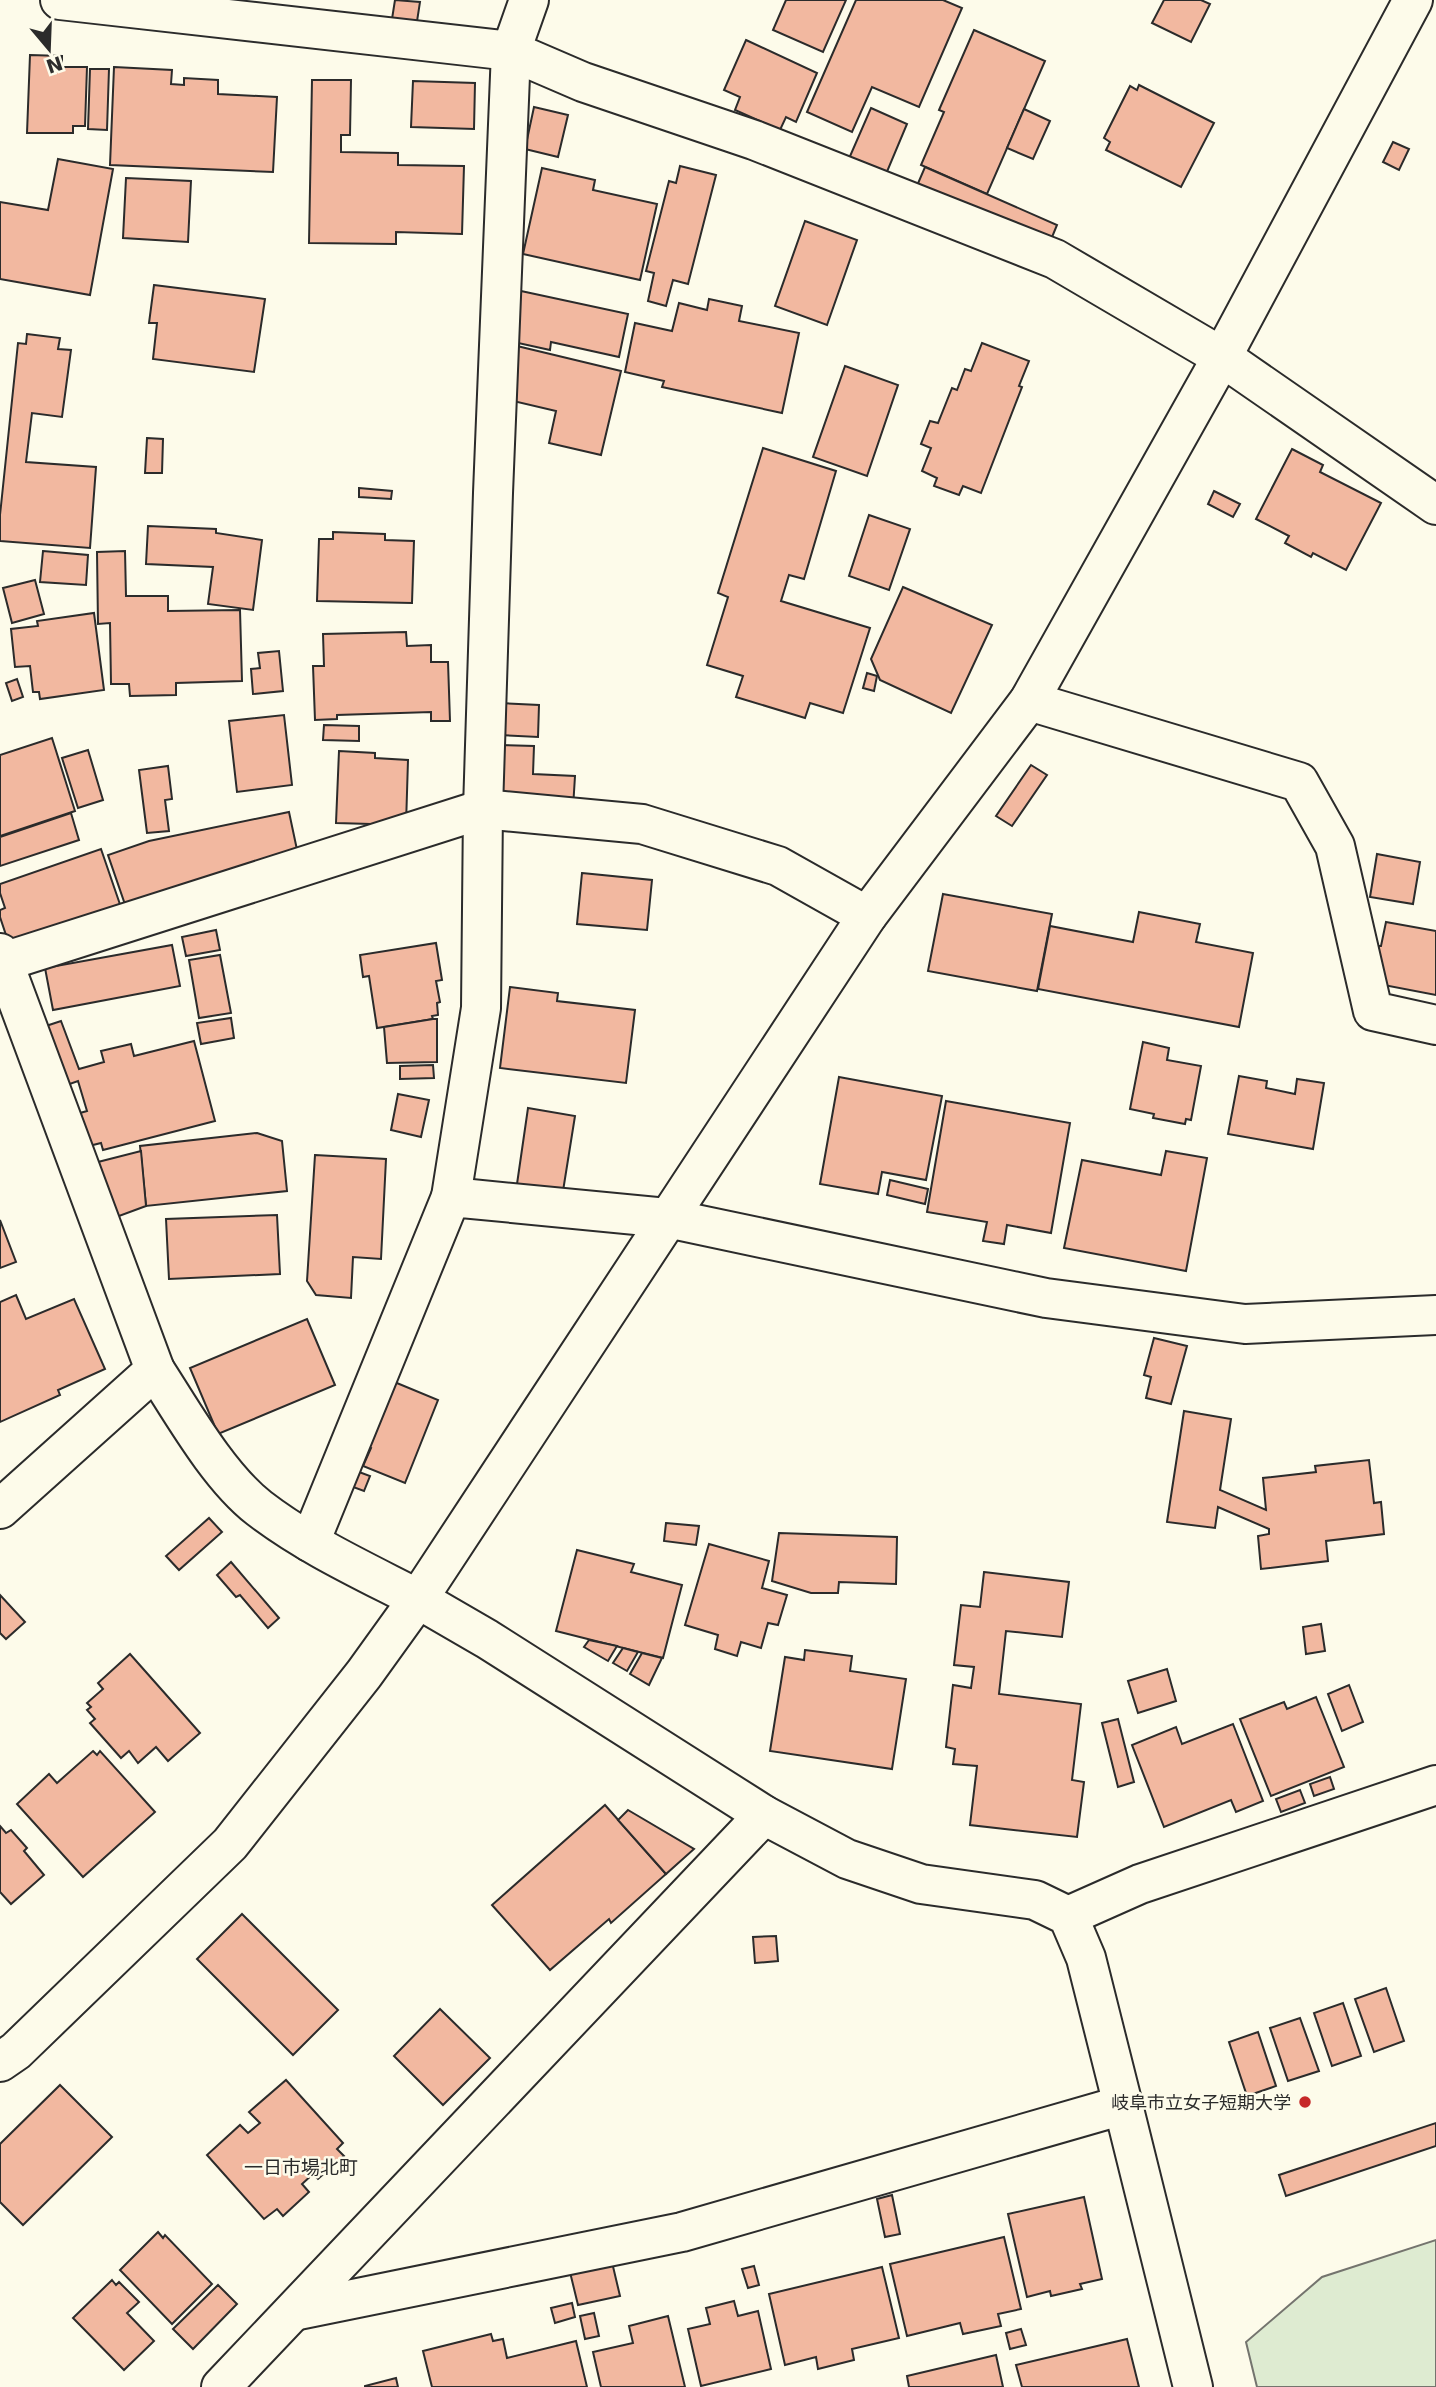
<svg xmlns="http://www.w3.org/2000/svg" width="1436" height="2387" font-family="'DejaVu Sans','Noto Sans JP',sans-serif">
	<rect width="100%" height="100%" fill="#fdfbea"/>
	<polygon fill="#deebd1" stroke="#74746e" stroke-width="2" points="1436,2240 1436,2387 1257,2387 1246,2342 1322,2277"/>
	<g fill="#f2b8a0" stroke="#2b2b2b" stroke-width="2">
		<polygon points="395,0 420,2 414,41 389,38"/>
		<polygon points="786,0 846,0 823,52 773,30"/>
		<polygon points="856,0 943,0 962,8 919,107 872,87 852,132 807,112"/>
		<polygon points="1164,0 1201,0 1210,4 1191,42 1152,23"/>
		<polygon points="974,30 1045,61 987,194 921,165 944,112 939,110"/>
		<polygon points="746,40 817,73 796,122 786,117 780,130 735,110 740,97 724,90"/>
		<polygon points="30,55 62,56 62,67 87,67 85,126 73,126 73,133 27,133"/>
		<polygon points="114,67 172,70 171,84 184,85 184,78 218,80 218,94 277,97 273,172 110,165"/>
		<polygon points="90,69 109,69 107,130 88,129"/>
		<polygon points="312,80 351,80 350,135 341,135 341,152 398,153 398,165 464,166 462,234 396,232 396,244 309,243"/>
		<polygon points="413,81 475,83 474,129 411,127"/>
		<polygon points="1139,85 1214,123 1181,187 1106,150 1110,142 1104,138 1130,86 1137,90"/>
		<polygon points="534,107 568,115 558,157 525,149"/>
		<polygon points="871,108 907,124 881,186 844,170"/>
		<polygon points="1024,109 1050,121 1033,159 1007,148"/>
		<polygon points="1393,142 1409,149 1399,170 1383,162"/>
		<polygon points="58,159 113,169 90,295 0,279 0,202 48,210"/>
		<polygon points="680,166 716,175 688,284 673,280 666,306 648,301 654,273 646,271 669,181 676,183"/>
		<polygon points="925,167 1057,225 1043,259 910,202"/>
		<polygon points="542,168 595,180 593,190 657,204 640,280 523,254"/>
		<polygon points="126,178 191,181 188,242 123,238"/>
		<polygon points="805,221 857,240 827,325 775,306"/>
		<polygon points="154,285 265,299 254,372 153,359 157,323 149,323"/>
		<polygon points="521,291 628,314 619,357 551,342 550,350 509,341"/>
		<polygon points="709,299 742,306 739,321 799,333 782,413 662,387 664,381 625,372 635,323 672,331 679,303 707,310"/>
		<polygon points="27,334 60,338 58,349 71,350 62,417 32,413 26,462 96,467 90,548 0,541 0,515 18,343 26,344"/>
		<polygon points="982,343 1029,361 1019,386 1022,387 981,493 963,486 959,495 934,486 937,478 922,471 931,448 921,444 930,421 938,423 952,388 957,390 965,369 971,371"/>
		<polygon points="517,346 621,371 601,455 549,443 556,411 505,399"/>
		<polygon points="845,366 898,385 867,476 813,457"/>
		<polygon points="147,438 163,439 162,473 145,473"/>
		<polygon points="763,448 836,471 804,579 789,575 781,601 870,628 843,713 810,703 805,718 736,697 743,676 707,665 728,597 718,593"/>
		<polygon points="1292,449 1323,465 1320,472 1381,503 1346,570 1313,553 1311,557 1285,543 1289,536 1256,519"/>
		<polygon points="359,488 392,491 391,499 359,497"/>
		<polygon points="1214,491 1240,504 1233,517 1208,504"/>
		<polygon points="869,515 910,529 889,590 849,576"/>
		<polygon points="148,526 216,529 216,533 262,540 253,610 208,604 213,567 146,564"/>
		<polygon points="333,532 385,534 385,540 414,541 412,603 317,601 319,539 333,539"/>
		<polygon points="43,551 88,555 86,585 40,582"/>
		<polygon points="125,551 126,596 168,596 168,611 240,610 242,681 176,683 176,695 130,696 129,684 111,684 110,623 98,624 97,552"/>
		<polygon points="35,580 44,614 12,623 3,588"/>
		<polygon points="903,587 992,625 951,713 880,680 871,659"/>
		<polygon points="94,613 104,690 40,699 39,692 33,692 30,666 15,667 11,629 38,626 37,621"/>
		<polygon points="406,632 407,646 431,645 431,662 448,662 450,721 431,721 431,712 337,715 337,719 315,720 313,666 324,666 323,634"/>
		<polygon points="279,651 283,691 253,694 251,669 260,668 258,653"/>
		<polygon points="867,673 877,676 874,691 863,688"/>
		<polygon points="17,679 23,697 12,701 6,683"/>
		<polygon points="500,703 539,705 538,737 498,735"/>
		<polygon points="284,715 292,785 237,792 229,721"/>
		<polygon points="324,725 359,726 359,741 323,740"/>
		<polygon points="52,738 75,811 0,836 0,755"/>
		<polygon points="497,745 534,746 533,774 575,776 573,808 496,795"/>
		<polygon points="88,750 103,800 78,808 62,758"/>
		<polygon points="339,751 375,753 375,758 408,760 406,825 336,823"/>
		<polygon points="1031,765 1047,775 1012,826 996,816"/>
		<polygon points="168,766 172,799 165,800 169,831 147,833 139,770"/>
		<polygon points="289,812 303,878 129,916 108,855 149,841"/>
		<polygon points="71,813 79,840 0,866 0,837"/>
		<polygon points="101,849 125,919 28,945 25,935 8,941 0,917 0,910 5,908 0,893 0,884"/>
		<polygon points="1377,854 1420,862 1413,904 1370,897"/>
		<polygon points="582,873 652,880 647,930 577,924"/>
		<polygon points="943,894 1052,914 1037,991 928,971"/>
		<polygon points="1139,912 1200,924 1196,942 1253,953 1239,1027 1038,989 1050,926 1133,942"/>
		<polygon points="1386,922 1436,931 1436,995 1368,982 1375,946 1381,946"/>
		<polygon points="216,930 220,950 186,956 182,937"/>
		<polygon points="436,943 442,980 436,981 440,1002 437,1003 438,1015 432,1016 433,1019 377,1028 369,976 363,977 360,955"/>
		<polygon points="172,945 180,986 53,1010 45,968"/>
		<polygon points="220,955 231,1013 199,1018 189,960"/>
		<polygon points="510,987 558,993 557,1001 635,1010 626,1083 500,1068"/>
		<polygon points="231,1018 234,1038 201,1044 197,1023"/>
		<polygon points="433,1019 437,1019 437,1062 387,1063 384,1027"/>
		<polygon points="61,1021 79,1069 104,1062 101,1051 131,1044 134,1056 194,1041 215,1121 103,1150 101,1143 89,1146 80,1113 87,1111 78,1081 64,1086 43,1027"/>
		<polygon points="1143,1042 1169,1048 1167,1060 1201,1066 1191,1120 1186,1119 1185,1124 1153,1118 1154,1114 1130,1109"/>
		<polygon points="433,1065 434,1078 400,1079 400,1066"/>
		<polygon points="1239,1076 1267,1081 1266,1088 1295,1094 1297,1079 1324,1083 1313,1149 1228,1134"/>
		<polygon points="839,1077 942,1096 926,1180 882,1172 878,1194 820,1184"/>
		<polygon points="398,1094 429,1100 421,1137 391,1130"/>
		<polygon points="946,1101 1070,1123 1051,1233 1007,1225 1004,1244 983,1241 987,1222 927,1212"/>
		<polygon points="528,1108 575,1116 563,1191 517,1184"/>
		<polygon points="257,1133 282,1141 287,1191 146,1206 140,1146"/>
		<polygon points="141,1151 146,1206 111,1219 94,1163"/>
		<polygon points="1166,1151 1207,1158 1186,1271 1064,1248 1082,1160 1161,1175"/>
		<polygon points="315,1155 386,1159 381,1259 353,1257 351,1298 316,1295 307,1281"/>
		<polygon points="890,1180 928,1189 925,1204 887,1195"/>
		<polygon points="277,1215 280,1274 169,1279 166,1219"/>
		<polygon points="0,1220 16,1262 0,1268"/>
		<polygon points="16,1295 26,1319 74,1299 105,1369 58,1390 60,1395 0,1422 0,1302"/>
		<polygon points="307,1319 335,1385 218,1434 190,1368"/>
		<polygon points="1154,1338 1187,1346 1171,1404 1146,1398 1151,1377 1144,1375"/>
		<polygon points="392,1381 438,1400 405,1483 363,1466 371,1448 366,1446"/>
		<polygon points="1184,1411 1231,1419 1220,1490 1266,1510 1263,1478 1316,1472 1315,1466 1369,1460 1374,1503 1381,1502 1384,1534 1326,1541 1328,1561 1261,1569 1258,1536 1269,1534 1269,1529 1218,1507 1215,1528 1167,1522"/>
		<polygon points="359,1472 370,1476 364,1491 353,1487"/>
		<polygon points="209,1518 222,1532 179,1570 166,1556"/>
		<polygon points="666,1523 699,1526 696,1545 664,1541"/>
		<polygon points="779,1533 897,1537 896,1584 839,1582 838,1593 811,1593 772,1581"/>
		<polygon points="709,1544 769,1561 762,1588 787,1595 778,1625 768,1623 761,1648 741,1642 737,1656 715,1649 718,1635 685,1625"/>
		<polygon points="577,1550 634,1564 631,1572 682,1585 663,1658 556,1631"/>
		<polygon points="231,1562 279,1618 268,1628 240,1595 236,1597 217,1575"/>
		<polygon points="984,1572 1069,1582 1062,1637 1006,1631 999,1694 1081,1704 1072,1780 1084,1782 1077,1837 970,1825 977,1766 953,1764 955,1749 946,1747 953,1685 971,1688 974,1667 954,1665 961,1605 980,1607"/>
		<polygon points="0,1595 25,1622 6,1639 0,1633"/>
		<polygon points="1321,1624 1325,1651 1306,1654 1303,1627"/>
		<polygon points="589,1640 617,1646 608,1661 584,1647"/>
		<polygon points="623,1648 638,1652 627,1671 613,1663"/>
		<polygon points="805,1650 852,1656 850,1671 906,1679 892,1769 770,1751 785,1657 804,1660"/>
		<polygon points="642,1653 662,1658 649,1685 630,1674"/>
		<polygon points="130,1654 200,1733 168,1761 156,1747 138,1763 129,1751 121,1758 90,1723 95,1719 87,1710 91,1707 87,1703 103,1689 98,1683"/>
		<polygon points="1167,1669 1176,1701 1138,1713 1128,1681"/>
		<polygon points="1349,1685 1363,1722 1342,1731 1328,1694"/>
		<polygon points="1316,1697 1344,1767 1271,1796 1240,1719 1284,1702 1287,1709"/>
		<polygon points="1118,1719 1134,1782 1118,1787 1102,1723"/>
		<polygon points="1233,1724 1263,1801 1236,1812 1231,1800 1164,1827 1132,1745 1176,1727 1182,1744"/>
		<polygon points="93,1751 97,1755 100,1751 155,1812 83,1877 17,1804 49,1774 57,1783"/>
		<polygon points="1330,1777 1334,1789 1314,1796 1310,1784"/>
		<polygon points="1300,1790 1305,1803 1281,1812 1276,1799"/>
		<polygon points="605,1805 666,1874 611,1923 609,1919 550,1970 492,1905"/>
		<polygon points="628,1810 694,1849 666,1874 618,1820"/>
		<polygon points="0,1826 6,1833 11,1830 27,1848 24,1851 44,1875 11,1904 0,1892"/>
		<polygon points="242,1914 338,2010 293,2055 197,1959"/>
		<polygon points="776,1936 778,1961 755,1963 753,1937"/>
		<polygon points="1386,1988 1404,2041 1374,2052 1355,1999"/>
		<polygon points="1343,2003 1361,2056 1332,2066 1314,2013"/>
		<polygon points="440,2009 490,2058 443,2105 394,2056"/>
		<polygon points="1300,2018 1319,2071 1288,2081 1270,2028"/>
		<polygon points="1258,2032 1276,2086 1247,2096 1229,2042"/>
		<polygon points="286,2080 343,2143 337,2149 344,2156 318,2179 313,2174 302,2184 309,2192 283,2216 277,2209 264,2219 207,2155 240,2125 248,2133 260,2123 249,2112"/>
		<polygon points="60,2085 112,2137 23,2225 0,2202 0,2144"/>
		<polygon points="1436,2123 1436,2146 1286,2196 1279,2175"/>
		<polygon points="892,2195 900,2234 885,2237 877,2199"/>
		<polygon points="1084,2197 1102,2279 1080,2284 1082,2289 1051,2296 1050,2291 1027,2297 1008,2214"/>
		<polygon points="158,2232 163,2238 165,2235 212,2284 172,2324 120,2270"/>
		<polygon points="1004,2237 1021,2309 998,2314 1001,2326 963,2334 960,2323 907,2336 890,2264"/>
		<polygon points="611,2258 620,2296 578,2305 569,2268"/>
		<polygon points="754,2266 759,2285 748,2288 742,2269"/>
		<polygon points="882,2267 899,2338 852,2349 854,2360 818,2369 816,2357 785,2365 769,2294"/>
		<polygon points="112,2280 116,2285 119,2282 139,2302 127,2313 154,2341 124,2370 73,2318"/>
		<polygon points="218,2285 237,2304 193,2349 173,2329"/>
		<polygon points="734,2301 738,2316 758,2311 771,2369 701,2386 688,2329 710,2324 706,2308"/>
		<polygon points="572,2303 575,2317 555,2323 551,2308"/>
		<polygon points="594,2313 599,2336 585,2339 580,2316"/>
		<polygon points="668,2316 685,2387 601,2387 593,2352 633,2343 629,2326"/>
		<polygon points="1021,2329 1026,2345 1010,2349 1006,2333"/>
		<polygon points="491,2334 493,2341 503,2339 507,2358 576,2341 587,2387 432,2387 423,2351"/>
		<polygon points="1127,2339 1139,2387 1022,2387 1016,2365"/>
		<polygon points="996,2355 1003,2387 909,2387 907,2376"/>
		<polygon points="396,2378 398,2387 365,2387 365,2386"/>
	</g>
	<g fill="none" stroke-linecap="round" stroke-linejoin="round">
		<g stroke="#2b2b2b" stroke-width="42">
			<g id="street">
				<polyline points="60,0 511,51 583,82 754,140 1055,259 1222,357 1436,505"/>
				<polyline points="1029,701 1299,782 1335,846 1373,1011 1436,1025"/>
				<polyline points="0,953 155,1370 0,1509"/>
				<polyline points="3,962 483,809 642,824 778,866 867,916"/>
				<polyline points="451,1197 481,1008 483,809 493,493 511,51 529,0"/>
				<path d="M 155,1370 C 183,1413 218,1476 259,1508 C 307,1545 364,1571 418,1599"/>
				<polyline points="310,1542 451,1197 667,1218 1046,1298 1245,1324 1436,1315"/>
				<polyline points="1068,1916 1140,1884 1436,1785"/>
				<polyline points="305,2301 299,2310 682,2232 1123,2105 1193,2387"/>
				<polyline points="221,2387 764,1815"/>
			</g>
		</g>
		<g stroke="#2b2b2b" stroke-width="42">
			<g id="secondary">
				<polyline points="418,1599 487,1639 764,1815 847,1859 921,1884 1035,1900 1068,1916 1086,1958 1123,2105"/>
				<polyline points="0,2062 16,2051 230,1844 364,1674 418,1599 867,916 1029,701 1222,357 1413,0"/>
			</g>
		</g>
		<use href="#street" stroke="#fdfbea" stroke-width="38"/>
		<use href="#secondary" stroke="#fdfbea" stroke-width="38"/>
	</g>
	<circle fill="#c62828" stroke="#fdfbea" stroke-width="2.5" cx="1305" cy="2102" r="7"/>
	<g text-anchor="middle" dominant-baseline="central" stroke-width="5" stroke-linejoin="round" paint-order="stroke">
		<g font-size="18" fill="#2b2b2b" stroke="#fdfbea" text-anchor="end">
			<text x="1291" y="2102">岐阜市立女子短期大学</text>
		</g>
		<g font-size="19" fill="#2b2b2b" stroke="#fdfbea">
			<text x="301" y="2167">一日市場北町</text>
		</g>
	</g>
	<g transform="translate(49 49) rotate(161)" stroke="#fdfbea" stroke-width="5" paint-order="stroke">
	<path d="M0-5L12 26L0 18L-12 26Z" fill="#2b2b2b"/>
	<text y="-10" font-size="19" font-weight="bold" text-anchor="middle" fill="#2b2b2b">N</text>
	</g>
</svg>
